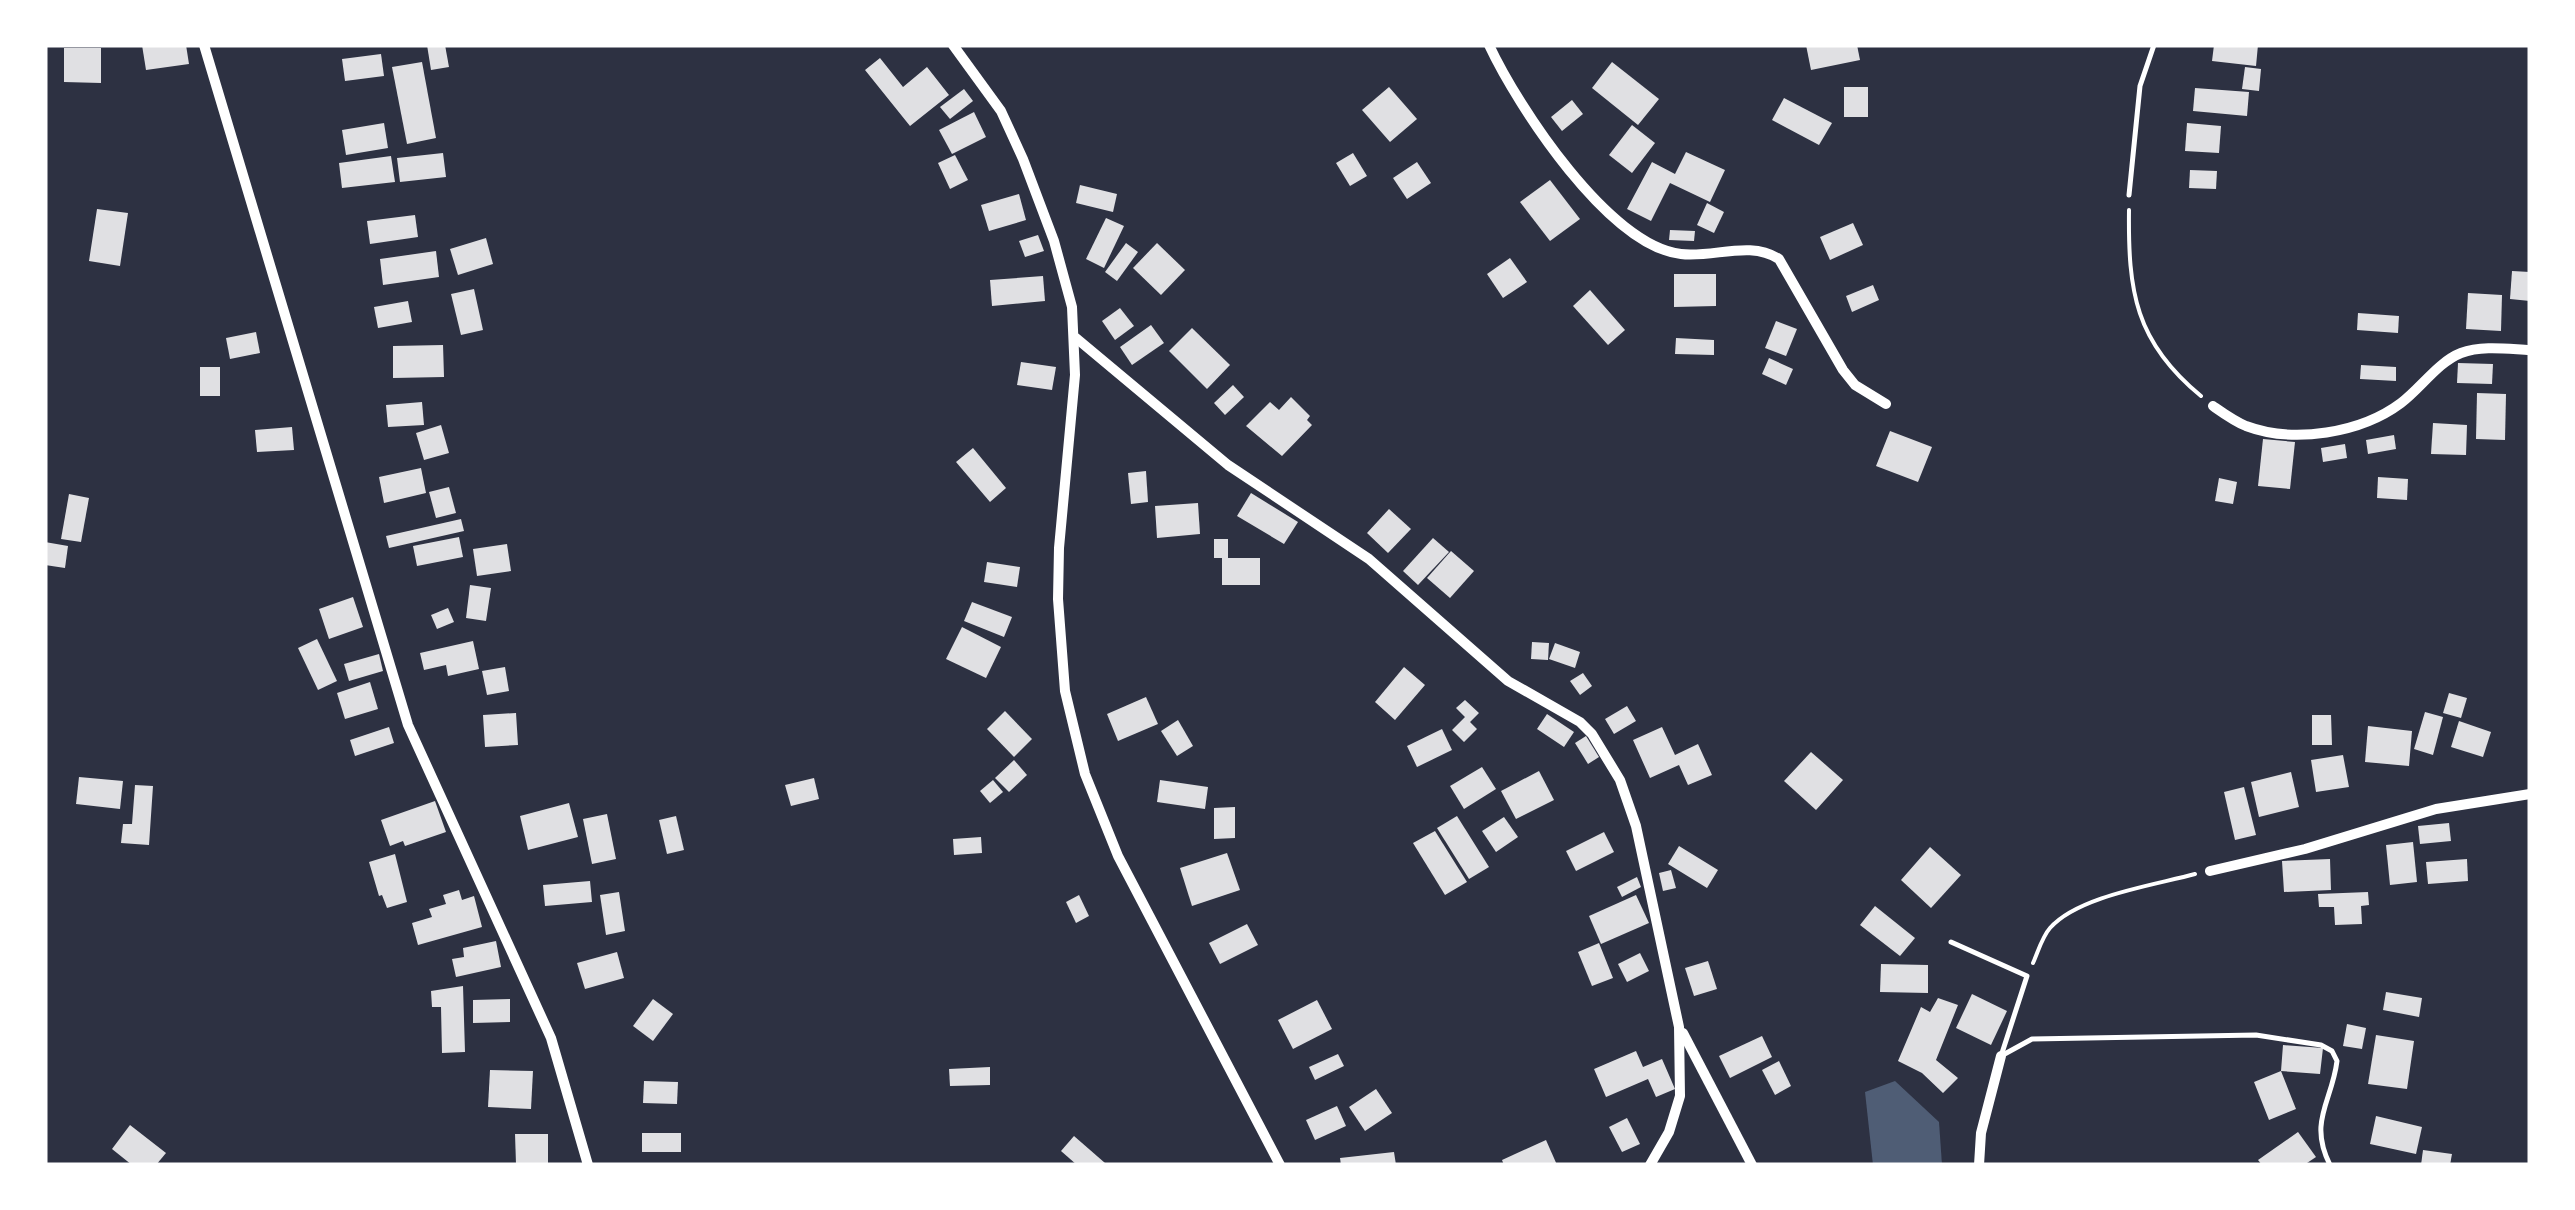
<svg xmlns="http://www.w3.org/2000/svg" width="2575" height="1210" font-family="'Source Sans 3',sans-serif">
	<rect width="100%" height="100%" fill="#2d3142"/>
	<polygon fill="#4f5d75" points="1895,1081 1939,1122 1942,1165 1873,1165 1865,1092"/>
	<g fill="#e0e0e3">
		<polygon points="142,45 186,45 189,64 146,70"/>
		<polygon points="427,45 445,45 449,67 431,70"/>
		<polygon points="1806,45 1857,45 1860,60 1811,70"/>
		<polygon points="2214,45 2258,45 2256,66 2212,61"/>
		<polygon points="64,48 101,48 101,83 64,82"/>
		<polygon points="381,54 384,76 345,81 342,59"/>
		<polygon points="880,58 903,87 927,67 949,95 910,126 865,70"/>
		<polygon points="422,62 436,138 407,144 392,67"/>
		<polygon points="1612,62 1659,99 1638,125 1592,88"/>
		<polygon points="2245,67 2261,69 2259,91 2242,89"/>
		<polygon points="1389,87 1417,119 1390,142 1362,110"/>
		<rect x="1844" y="87" width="24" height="30"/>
		<polygon points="2195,88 2249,92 2247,116 2193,111"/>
		<polygon points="964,89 973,101 950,119 940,107"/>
		<polygon points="1784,98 1832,123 1819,145 1772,120"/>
		<polygon points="1572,100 1583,114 1562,131 1551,117"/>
		<polygon points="974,112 986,137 952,154 939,130"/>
		<polygon points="384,123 388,148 346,155 342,130"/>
		<polygon points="2187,123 2221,126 2219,153 2185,151"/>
		<polygon points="1632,125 1655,143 1632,173 1609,155"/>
		<polygon points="1686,152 1725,170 1710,202 1670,183 1651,221 1627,209 1652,162 1675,174"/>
		<polygon points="443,153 446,177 400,182 397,158"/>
		<polygon points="1353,153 1367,176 1350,186 1336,163"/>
		<polygon points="955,155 968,180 950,189 938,163"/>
		<polygon points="391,156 395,182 342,188 339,163"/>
		<polygon points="1417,162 1431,183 1407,199 1393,178"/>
		<polygon points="2190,170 2217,171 2216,189 2189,188"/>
		<polygon points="1550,180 1580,219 1550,241 1520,202"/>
		<polygon points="1080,185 1117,194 1113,212 1076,203"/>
		<polygon points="1019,194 1026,220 989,231 981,205"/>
		<polygon points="1707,203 1724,212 1714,233 1697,225"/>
		<polygon points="97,209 128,213 120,266 89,261"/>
		<polygon points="415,215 418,237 370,244 367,221"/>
		<polygon points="1106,218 1124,226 1104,268 1086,259"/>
		<polygon points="1853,223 1863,245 1830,260 1820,237"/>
		<polygon points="1670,230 1695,231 1694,241 1669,240"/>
		<polygon points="1038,235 1044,251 1025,257 1019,241"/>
		<polygon points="486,238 493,264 458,275 450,249"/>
		<polygon points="1126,243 1138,252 1117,281 1105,272"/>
		<polygon points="1157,243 1185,270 1161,295 1133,268"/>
		<polygon points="436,251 439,277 383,285 380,259"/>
		<polygon points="1510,258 1527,282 1503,298 1487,274"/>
		<polygon points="2512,271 2530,272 2530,301 2510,299"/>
		<polygon points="1674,274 1716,274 1716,306 1674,307"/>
		<polygon points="1043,276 1045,301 992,306 990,280"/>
		<polygon points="1873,285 1879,300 1852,312 1846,296"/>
		<polygon points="474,289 483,330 461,335 451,294"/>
		<polygon points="1590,290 1625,330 1608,345 1573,306"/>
		<polygon points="2468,293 2502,295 2501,331 2466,329"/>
		<polygon points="408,301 412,322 378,328 374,307"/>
		<polygon points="1120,308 1134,326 1115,340 1102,321"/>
		<polygon points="2358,313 2399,316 2398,333 2357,330"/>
		<polygon points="1776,321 1797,329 1786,356 1765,348"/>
		<polygon points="1151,325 1164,343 1132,365 1120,347"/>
		<polygon points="1192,328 1230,365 1207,389 1169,351"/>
		<polygon points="256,332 260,353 230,359 226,338"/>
		<polygon points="1676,338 1714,340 1714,355 1675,354"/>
		<polygon points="443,345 444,377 393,378 393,346"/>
		<polygon points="1769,358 1793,369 1786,385 1762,374"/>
		<polygon points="1021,362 1056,367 1052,390 1017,385"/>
		<polygon points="2458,363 2493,364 2492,384 2457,383"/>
		<polygon points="2361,365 2396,367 2396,381 2360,379"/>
		<rect x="200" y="367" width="20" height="29"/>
		<polygon points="1233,385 1244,397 1225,415 1214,403"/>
		<polygon points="2477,393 2506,394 2505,440 2476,439"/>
		<polygon points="1291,397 1310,416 1307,420 1312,425 1282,456 1246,426 1270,402 1279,410"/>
		<polygon points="422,402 424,425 388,427 386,405"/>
		<polygon points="2433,423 2467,425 2466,455 2431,454"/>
		<polygon points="441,425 449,453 424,460 416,433"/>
		<polygon points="292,427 294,450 257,452 255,430"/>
		<polygon points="1890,431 1932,447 1918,482 1876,466"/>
		<polygon points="2394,435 2396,449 2368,454 2366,440"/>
		<polygon points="2263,439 2295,442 2290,489 2258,486"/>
		<polygon points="2345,444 2347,458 2323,462 2321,448"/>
		<polygon points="973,448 1006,488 990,502 956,462"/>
		<polygon points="421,468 426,493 384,503 379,477"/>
		<polygon points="1146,471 1148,502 1131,504 1128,473"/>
		<polygon points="2378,477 2408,479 2407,500 2377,498"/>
		<polygon points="2219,478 2237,482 2233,504 2215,501"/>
		<polygon points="449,487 456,513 436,518 429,492"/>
		<polygon points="1251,493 1298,522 1284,544 1237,516"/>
		<polygon points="69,494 89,498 81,542 61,539"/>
		<polygon points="1198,503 1200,534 1157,538 1155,506"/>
		<polygon points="1389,509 1411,529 1388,553 1367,533"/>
		<polygon points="461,519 464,531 389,548 386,536"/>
		<polygon points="459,537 463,557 417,566 413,546"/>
		<polygon points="1433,538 1449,552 1418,585 1403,571"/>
		<polygon points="1214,539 1228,539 1228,558 1260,558 1260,585 1222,585 1222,558 1214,558"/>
		<polygon points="45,542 68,546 65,568 45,565"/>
		<polygon points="507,544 511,571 477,576 473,549"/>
		<polygon points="1451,551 1474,571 1450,598 1427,578"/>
		<polygon points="987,562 1020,567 1017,587 984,582"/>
		<polygon points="470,585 491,588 486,621 466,618"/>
		<polygon points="353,597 363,627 329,639 319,609"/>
		<polygon points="972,602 1012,617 1004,637 964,621"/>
		<polygon points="448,608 454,622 437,629 431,615"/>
		<polygon points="962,627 1001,647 986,678 946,659"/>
		<polygon points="317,639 337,681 318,690 298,648"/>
		<polygon points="473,641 479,669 448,676 446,665 424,670 420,653"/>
		<polygon points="1532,642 1549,643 1548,660 1531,659"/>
		<polygon points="1555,643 1580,652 1575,668 1549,659"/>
		<polygon points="379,654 383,671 349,681 344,664"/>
		<polygon points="505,667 509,691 487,695 482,671"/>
		<polygon points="1404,667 1425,685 1395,720 1375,702"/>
		<polygon points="1583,673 1592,686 1580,695 1570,681"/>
		<polygon points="370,682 378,709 345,719 337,693"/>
		<polygon points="2449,693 2467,698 2461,718 2443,713"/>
		<polygon points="1146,697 1158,724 1118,741 1107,714"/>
		<polygon points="1465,700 1479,713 1470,722 1477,729 1464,742 1452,730 1465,717 1456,708"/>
		<polygon points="1627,706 1636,721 1614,734 1605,719"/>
		<polygon points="1005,711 1032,739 1014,757 987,729"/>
		<polygon points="2425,712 2443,717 2433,755 2414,749"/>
		<polygon points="516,713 518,745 485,747 483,715"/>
		<polygon points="1547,714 1574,732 1564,747 1537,729"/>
		<polygon points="2312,715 2331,715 2332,745 2312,745"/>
		<polygon points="1178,720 1193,746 1177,756 1161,731"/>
		<polygon points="2459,721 2491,732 2483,757 2451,747"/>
		<polygon points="2368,726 2412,731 2409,766 2365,762"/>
		<polygon points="389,727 394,743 355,756 350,740"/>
		<polygon points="1662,727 1675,755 1698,744 1712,775 1688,785 1679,765 1650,778 1633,740"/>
		<polygon points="1442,729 1452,750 1417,767 1407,746"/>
		<polygon points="1586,736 1599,757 1588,764 1575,743"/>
		<polygon points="1811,752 1843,780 1816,810 1784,781"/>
		<polygon points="2343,755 2349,787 2316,792 2311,760"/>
		<polygon points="1014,760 1027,775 1009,792 995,778"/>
		<polygon points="1482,767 1496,789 1464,809 1450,786"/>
		<polygon points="1539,771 1554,800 1516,819 1501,791"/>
		<polygon points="2291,772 2299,807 2259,817 2251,782"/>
		<polygon points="79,777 123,781 120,809 76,804"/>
		<polygon points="814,778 819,799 791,806 785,785"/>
		<polygon points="993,780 1003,792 990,803 980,791"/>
		<polygon points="1160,780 1208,787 1205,809 1157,802"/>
		<polygon points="135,785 153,786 149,845 121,843 123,824 132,824"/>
		<polygon points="2244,787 2256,835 2235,840 2224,792"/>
		<polygon points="435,801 446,832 405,846 403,841 390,846 381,820"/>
		<polygon points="569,803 578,837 528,850 520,816"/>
		<polygon points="1235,807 1235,838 1214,839 1214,808"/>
		<polygon points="607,814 616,859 592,864 583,819"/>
		<polygon points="676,816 684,850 667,854 659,820"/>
		<polygon points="1457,816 1489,867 1469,879 1437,828"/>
		<polygon points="1504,817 1518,837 1496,852 1482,831"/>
		<polygon points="2449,823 2451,841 2420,844 2418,826"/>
		<polygon points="1435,831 1467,882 1445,895 1413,843"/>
		<polygon points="1604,832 1614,852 1576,871 1566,851"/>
		<polygon points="981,837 982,853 954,855 953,839"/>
		<polygon points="2413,842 2417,882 2390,885 2386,845"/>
		<polygon points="1679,846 1718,870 1707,888 1668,864"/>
		<polygon points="1930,847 1961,875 1931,908 1901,880"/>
		<polygon points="1227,853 1240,890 1192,906 1180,868"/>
		<polygon points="395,854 407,902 387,908 382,895 379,896 369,862"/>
		<polygon points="2330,859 2331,890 2284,892 2282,861"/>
		<polygon points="2467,859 2468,881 2428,884 2426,862"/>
		<polygon points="1671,870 1676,888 1663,891 1659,873"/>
		<polygon points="1637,877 1641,887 1622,897 1617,887"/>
		<polygon points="590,881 592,902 545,906 543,885"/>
		<polygon points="459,890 462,900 474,896 482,927 418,945 412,923 432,917 429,909 446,904 443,895"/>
		<polygon points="619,892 625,931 606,935 600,895"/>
		<polygon points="2368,892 2369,905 2361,906 2362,924 2335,925 2334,907 2319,907 2318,894"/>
		<polygon points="1079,895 1089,916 1076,923 1066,902"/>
		<polygon points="1636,895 1649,923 1601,944 1589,916"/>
		<polygon points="1875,906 1915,938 1900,956 1860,925"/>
		<polygon points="1247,924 1258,945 1220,964 1209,943"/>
		<polygon points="496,941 501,967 456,977 452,959 464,957 463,948"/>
		<polygon points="1599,943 1613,978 1592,986 1578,952"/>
		<polygon points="617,952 624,978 585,989 577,963"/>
		<polygon points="1640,953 1649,971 1627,982 1618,964"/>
		<polygon points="1708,961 1717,989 1694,996 1685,968"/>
		<polygon points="1881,964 1928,965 1928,993 1880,992"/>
		<polygon points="463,986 465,1052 442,1053 441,1007 432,1007 431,991"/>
		<polygon points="2386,992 2422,998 2419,1017 2383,1010"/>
		<polygon points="1972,994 2007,1011 1991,1045 1956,1028"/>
		<polygon points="1938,998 1958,1005 1936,1060 1958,1078 1943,1093 1922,1073 1898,1061 1921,1007 1930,1012"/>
		<polygon points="510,999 510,1022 473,1023 473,1000"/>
		<polygon points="653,999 673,1014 653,1041 633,1026"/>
		<polygon points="1317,1000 1332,1029 1293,1049 1278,1020"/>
		<polygon points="2347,1024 2366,1028 2362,1049 2343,1046"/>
		<polygon points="2376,1035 2414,1041 2407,1089 2368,1084"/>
		<polygon points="1762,1036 1772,1057 1730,1078 1719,1056"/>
		<polygon points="2283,1045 2323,1048 2320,1074 2281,1071 2296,1109 2269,1120 2254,1082 2281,1071"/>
		<polygon points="1636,1051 1643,1067 1662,1059 1675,1089 1656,1097 1648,1079 1606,1097 1594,1069"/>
		<polygon points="1338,1054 1344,1066 1315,1080 1309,1067"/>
		<polygon points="1779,1061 1791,1086 1775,1095 1762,1070"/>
		<polygon points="990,1067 990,1085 950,1086 949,1069"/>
		<polygon points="490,1070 533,1071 531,1109 488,1107"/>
		<polygon points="644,1081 678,1082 677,1104 643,1103"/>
		<polygon points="1376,1089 1392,1113 1365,1131 1349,1107"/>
		<polygon points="1337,1106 1346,1126 1315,1140 1306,1120"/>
		<polygon points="2376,1116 2422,1127 2416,1154 2370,1144"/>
		<polygon points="1627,1118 1640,1144 1622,1152 1609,1127"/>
		<polygon points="130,1125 166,1153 156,1165 132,1165 112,1149"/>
		<polygon points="2298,1132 2316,1157 2304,1165 2262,1165 2258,1160"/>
		<rect x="642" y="1133" width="39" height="19"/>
		<polygon points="515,1134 548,1134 548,1163 516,1164"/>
		<polygon points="1074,1136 1105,1163 1103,1165 1077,1165 1061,1151"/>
		<polygon points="1546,1140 1557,1165 1504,1165 1502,1160"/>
		<polygon points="2423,1150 2452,1154 2450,1165 2421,1165"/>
		<polygon points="1394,1152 1396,1165 1341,1165 1340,1158"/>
	</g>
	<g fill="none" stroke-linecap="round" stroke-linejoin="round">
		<g stroke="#fff" stroke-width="4">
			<path d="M 2129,210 C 2128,291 2135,342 2201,396"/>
			<path d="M 2033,963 C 2038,952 2042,937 2050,928 C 2078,896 2155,885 2195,874"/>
		</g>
		<g stroke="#fff" stroke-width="5">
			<polyline points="2129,195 2140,86 2154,45"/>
			<polyline points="1951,942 2027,976 2002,1053"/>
			<path d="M 2001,1056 L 2032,1039 L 2256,1035 L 2321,1045 L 2332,1051 L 2337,1061 C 2332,1102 2308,1121 2330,1165"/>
		</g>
		<g stroke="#fff" stroke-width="10">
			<polyline points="204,45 408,725 551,1038 588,1165"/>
			<polyline points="953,45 1001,111 1023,159 1054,241 1072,307 1075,375 1059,548 1058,599 1065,691 1085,774 1118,856 1280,1165"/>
			<path d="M 1489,45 C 1518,107 1609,246 1681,254 C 1714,258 1750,240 1779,259 L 1843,370 L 1855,385 L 1886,404"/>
			<polyline points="1076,338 1228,465 1369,559 1508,681 1580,722 1592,734 1620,780 1636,826 1679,1027 1680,1096 1669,1132 1650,1165"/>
			<path d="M 2213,406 C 2223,413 2234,421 2246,426 C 2294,444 2361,433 2401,403 C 2421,388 2438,362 2461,353 C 2482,345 2508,349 2530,350"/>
			<polyline points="2210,871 2305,849 2436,809 2530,794"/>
			<polyline points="1683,1033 1752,1165"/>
			<polyline points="1979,1165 1981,1133 2001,1056"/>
		</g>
	</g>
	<rect width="2575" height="1210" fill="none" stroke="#ffffff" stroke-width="95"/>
</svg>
